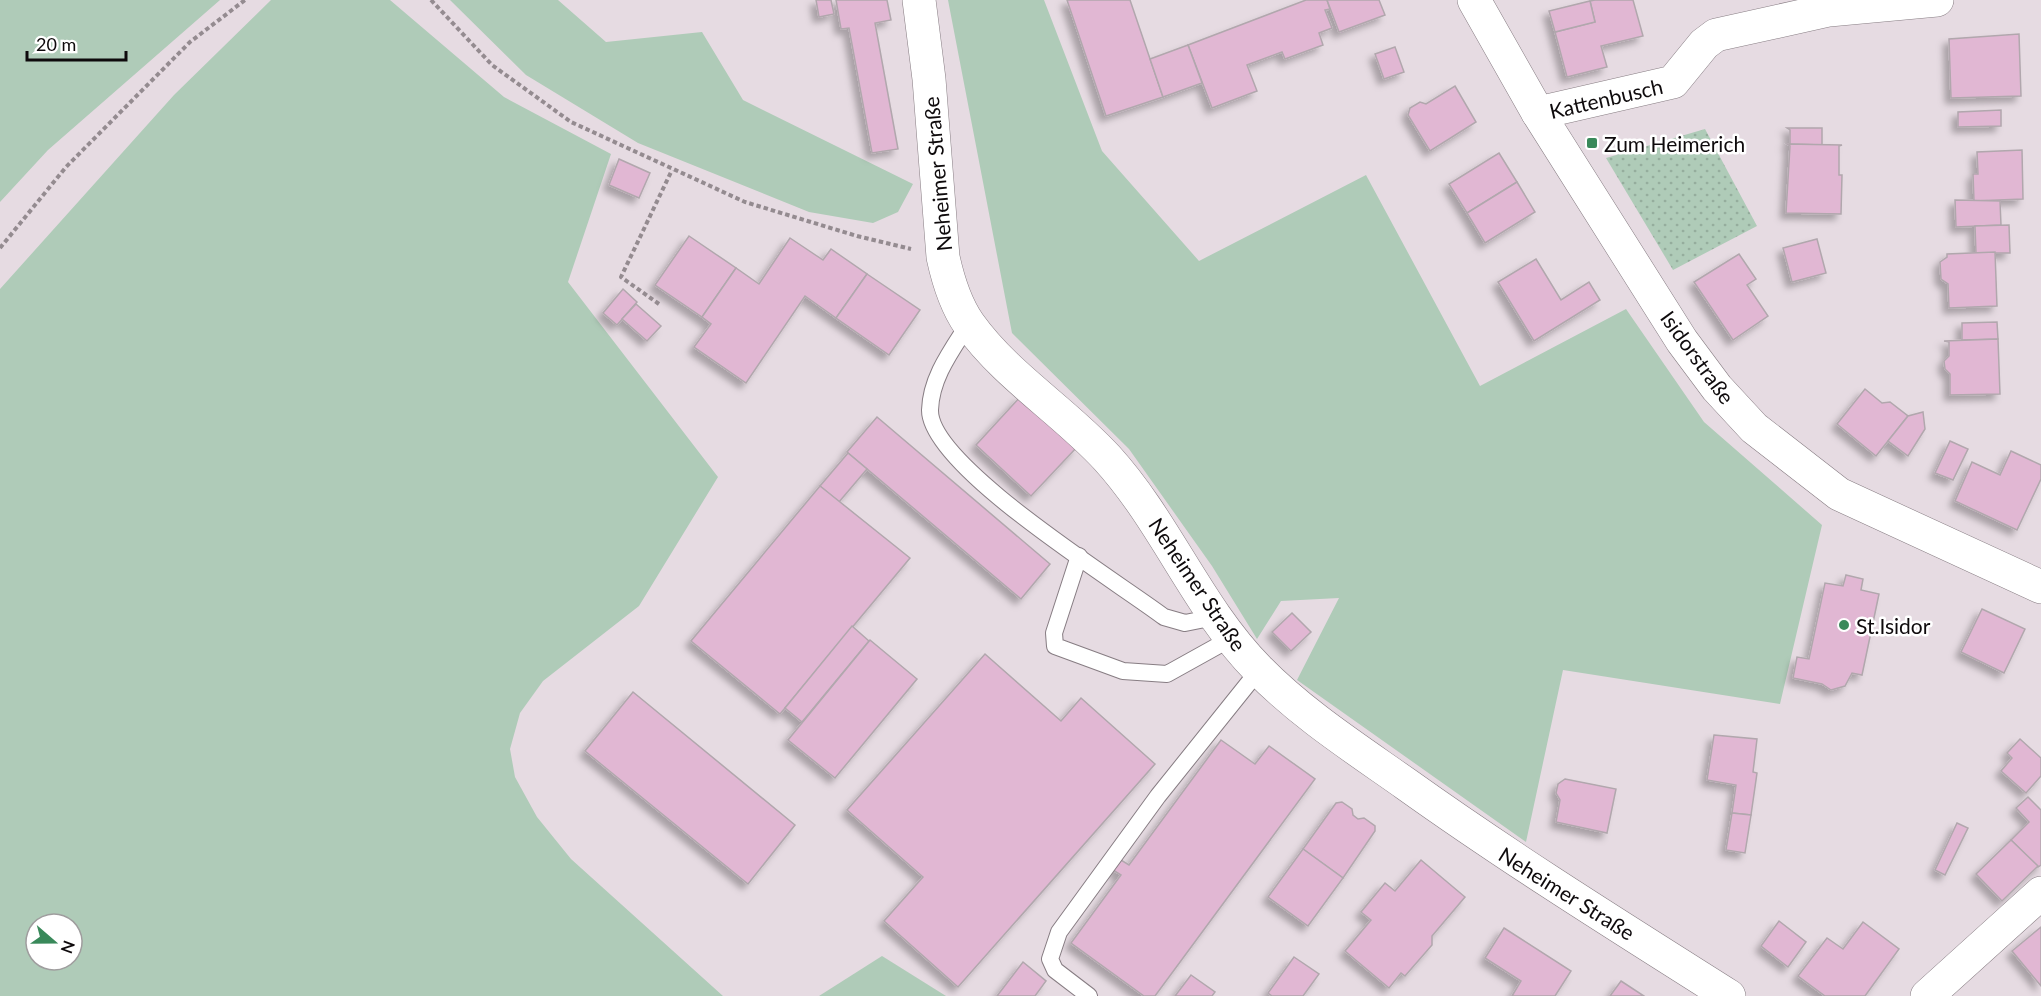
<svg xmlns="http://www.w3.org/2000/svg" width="2041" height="996" font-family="Lato,sans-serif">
	<defs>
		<pattern id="park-dots" width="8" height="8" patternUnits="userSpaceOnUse" patternTransform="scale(1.5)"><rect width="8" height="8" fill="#afcbb8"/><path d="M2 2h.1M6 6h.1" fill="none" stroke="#95ad9d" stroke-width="1.8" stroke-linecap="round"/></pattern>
		<filter id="shadow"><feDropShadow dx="-5.5" dy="5.5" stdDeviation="3" flood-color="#0004"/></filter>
	</defs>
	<rect width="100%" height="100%" fill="#e6dbe2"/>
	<g fill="#afcbb8" fill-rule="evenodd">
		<polygon points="0,0 220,0 48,150 0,202"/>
		<path d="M 271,0 L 390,0 L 504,97 L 611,154 L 568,282 L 718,477 L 639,606 L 543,681 L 520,713 L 510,749 L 515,777 L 537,817 L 571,859 L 723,996 L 0,996 L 0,289 L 174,95 ZM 36,924 L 72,924 L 72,960 L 36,960 Z"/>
		<polygon points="450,0 558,0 606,42 702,32 743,100 913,184 898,212 873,223 809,212 638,143 526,75"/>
		<polygon points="948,0 1044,0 1102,151 1199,261 1366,175 1480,386 1626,309 1704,422 1822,525 1780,704 1563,670 1526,842 1297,680 1339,598 1281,601 1257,639 1212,566 1129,449 1012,333"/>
		<polygon points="882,956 946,996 819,996"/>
	</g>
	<polygon fill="url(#park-dots)" points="1705,129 1757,226 1673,270 1606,158"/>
	<g fill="#e1b7d3" stroke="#b1a7ad" stroke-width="1.5" filter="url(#shadow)">
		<polygon points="816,0 831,0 834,14 819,17"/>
		<polygon points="836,0 887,0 891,20 875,23 898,149 872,153 849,28 841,29"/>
		<polygon points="1067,0 1130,0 1163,97 1106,116"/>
		<polygon points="1306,0 1327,0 1330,9 1325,10 1332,28 1319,33 1323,45 1285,59 1282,52 1247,65 1257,91 1212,108 1188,45"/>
		<polygon points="1327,0 1379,0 1385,15 1339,32"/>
		<polygon points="1595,0 1633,0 1643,36 1601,46 1607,67 1567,77 1555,32 1595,22 1590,1"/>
		<polygon points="1590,1 1595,22 1555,32 1549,11"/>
		<polygon points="2019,34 2021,96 1951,98 1949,39"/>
		<polygon points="1188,45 1202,83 1163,97 1150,59"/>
		<polygon points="1395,47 1404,72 1384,79 1375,54"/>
		<polygon points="1455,86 1476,122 1430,151 1408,115 1410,108 1420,102 1426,104"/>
		<polygon points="2001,110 2001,126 1958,127 1958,112"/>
		<polygon points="1787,128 1822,128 1822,145 1790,144 1790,130"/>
		<polygon points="1787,144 1842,145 1839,146 1839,175 1842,175 1841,214 1786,213 1790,146"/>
		<polygon points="2022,150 2023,199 1974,201 1973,174 1978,174 1977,152"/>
		<polygon points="1499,153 1517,182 1467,213 1449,184"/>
		<polygon points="619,159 650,173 639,198 609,185"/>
		<polygon points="1517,182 1535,212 1485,243 1467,213"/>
		<polygon points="1955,200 2000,201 2001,225 1956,227"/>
		<polygon points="2009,225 2010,253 1976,253 1975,226"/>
		<polygon points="689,236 736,268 702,317 655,285"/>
		<polygon points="790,238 823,260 831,249 867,274 836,318 805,296 746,383 694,347 711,324 702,317 736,268 759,284"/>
		<polygon points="1817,239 1826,273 1792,282 1783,248"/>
		<polygon points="1995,252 1997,306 1949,308 1948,284 1941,279 1940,262 1947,257 1947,254"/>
		<polygon points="1739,254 1756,279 1747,285 1768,316 1733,340 1694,282"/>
		<polygon points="1536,259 1561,300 1589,282 1600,300 1534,341 1498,282"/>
		<polygon points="867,274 920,310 889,355 836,318"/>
		<polygon points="623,289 637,302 617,325 603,313"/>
		<polygon points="636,304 661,326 647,341 622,319"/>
		<polygon points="1997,322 1998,339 1962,340 1962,323"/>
		<polygon points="1998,339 2000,394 1950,395 1950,374 1945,369 1944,361 1949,356 1949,342 1944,341"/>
		<polygon points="1865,389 1882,403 1890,402 1908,416 1876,456 1837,424"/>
		<polygon points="1021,396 1077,447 1031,496 976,445"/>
		<polygon points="1923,412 1925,429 1908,456 1888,441 1908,416"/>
		<polygon points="877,417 1050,564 1021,599 847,452"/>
		<polygon points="1950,441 1968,449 1953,480 1935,473"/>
		<polygon points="2011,451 2041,465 2041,479 2017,530 1955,501 1972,462 2000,475"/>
		<polygon points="848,453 867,469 839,502 820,486"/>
		<polygon points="820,486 910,558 780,714 691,641"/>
		<polygon points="1846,575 1863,579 1861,590 1879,594 1862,675 1852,673 1845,686 1831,690 1822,684 1793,678 1797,657 1809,659 1825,583 1843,586"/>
		<polygon points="1982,609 2025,629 2004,673 1961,652"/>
		<polygon points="1292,613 1311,632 1291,651 1272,632"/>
		<polygon points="852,626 869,641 802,722 785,708"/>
		<polygon points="870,640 917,679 835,778 788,740"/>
		<polygon points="985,654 1061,721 1081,698 1155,764 958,987 884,921 923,877 847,810"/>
		<polygon points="633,692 795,825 748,884 585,751"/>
		<polygon points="1714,735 1757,739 1753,772 1757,773 1751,815 1732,813 1736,785 1707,780"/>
		<polygon points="2020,739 2041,758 2041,776 2026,793 2001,771 2012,758 2007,753"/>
		<polygon points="1221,740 1255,764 1269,746 1315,779 1155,996 1144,996 1071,943 1121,875 1113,870 1121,860 1129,865"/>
		<polygon points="1565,779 1616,789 1607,833 1556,822 1560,800 1556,793 1558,784"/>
		<polygon points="2028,797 2041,810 2041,865 2038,867 2011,840 2029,822 2016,808"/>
		<polygon points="1342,802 1352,809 1353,815 1358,819 1364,818 1375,826 1375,831 1343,878 1303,849 1336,803"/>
		<polygon points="1732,813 1751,815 1745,853 1726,850"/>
		<polygon points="1957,823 1968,828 1945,875 1935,870"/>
		<polygon points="2011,840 2038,866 2002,901 1976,874"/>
		<polygon points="1303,849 1343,878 1308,926 1268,897"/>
		<polygon points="1421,860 1465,897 1432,936 1432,945 1405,976 1401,973 1389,988 1345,951 1371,920 1361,912 1385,883 1395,891"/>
		<polygon points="1779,921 1806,942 1788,967 1761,946"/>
		<polygon points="1863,922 1899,949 1865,996 1825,996 1798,976 1827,938 1843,949"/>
		<polygon points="2041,927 2041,986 2012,951"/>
		<polygon points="1504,928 1571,971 1555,996 1512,996 1521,981 1485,958"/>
		<polygon points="1294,957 1319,974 1303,996 1272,996 1268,993"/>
		<polygon points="1023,962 1046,981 1035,996 997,996"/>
		<polygon points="1191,975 1215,992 1212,996 1175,996"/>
		<polygon points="1621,981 1644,996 1610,996"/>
	</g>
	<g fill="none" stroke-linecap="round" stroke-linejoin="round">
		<g stroke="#877d83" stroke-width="18">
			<g id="lane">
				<path d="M 969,323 C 952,350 931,377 930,410 C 929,466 1118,582 1164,617 L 1185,623 L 1215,617"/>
				<polyline points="1079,556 1054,633 1055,646 1123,671 1167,674 1230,639"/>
				<polyline points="1089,996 1055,970 1050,959 1059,932 1158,796 1259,670"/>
			</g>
		</g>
		<g stroke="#877d83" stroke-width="34">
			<g id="street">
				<path d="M 919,0 L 929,79 L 943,257 C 948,280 955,304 969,324 C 1006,376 1064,411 1107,458 C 1166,523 1197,607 1258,669 C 1302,714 1355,748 1406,784 C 1511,859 1620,927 1729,996"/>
				<polyline points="1474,0 1538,113 1682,341 1717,388 1754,428 1839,494 2041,587"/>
				<polyline points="1538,113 1673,82 1704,44 1716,35 1829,10 1937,0"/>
				<polyline points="1927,996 2041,893"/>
			</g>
		</g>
		<g stroke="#948b90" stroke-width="4" stroke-dasharray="4.5 3" stroke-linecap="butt">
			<polyline points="431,0 492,65 571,122 745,202 857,236 911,249"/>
			<polyline points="0,248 66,167 190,42 245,0"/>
			<polyline points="659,304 621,277 672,170"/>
		</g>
		<use href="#lane" stroke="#fff" stroke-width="16"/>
		<use href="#street" stroke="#fff" stroke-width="33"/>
	</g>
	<g fill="#39895a" stroke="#fff" stroke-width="2">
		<rect x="1586" y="137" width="12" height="12" rx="3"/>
		<circle cx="1844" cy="625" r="6"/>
	</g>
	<g text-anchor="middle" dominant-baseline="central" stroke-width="5" stroke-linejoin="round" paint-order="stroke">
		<g font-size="21" fill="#0e0a0c" stroke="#fff">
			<text transform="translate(1606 98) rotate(-13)">Kattenbusch</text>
			<text transform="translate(937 174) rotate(-95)">Neheimer Straße</text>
			<text transform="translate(1698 357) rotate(54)">Isidorstraße</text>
			<text transform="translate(1198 584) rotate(56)">Neheimer Straße</text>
			<text transform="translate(1567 893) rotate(32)">Neheimer Straße</text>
		</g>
		<g font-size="21" fill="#0e0a0c" stroke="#fff" text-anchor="start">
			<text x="1604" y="143">Zum Heimerich</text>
			<text x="1856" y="625">St.Isidor</text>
		</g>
	</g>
	<g transform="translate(54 942) rotate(110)"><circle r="28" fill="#ffffff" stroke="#9f9d9e" stroke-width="1.5"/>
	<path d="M0-4.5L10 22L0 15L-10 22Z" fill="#39895a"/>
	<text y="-9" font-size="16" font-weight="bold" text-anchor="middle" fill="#0e0a0c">N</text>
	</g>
	<path d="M27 51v9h99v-9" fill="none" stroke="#0e0a0c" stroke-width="3"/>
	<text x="36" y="51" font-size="18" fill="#0e0a0c" stroke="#ffffff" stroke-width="4.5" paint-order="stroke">20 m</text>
</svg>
